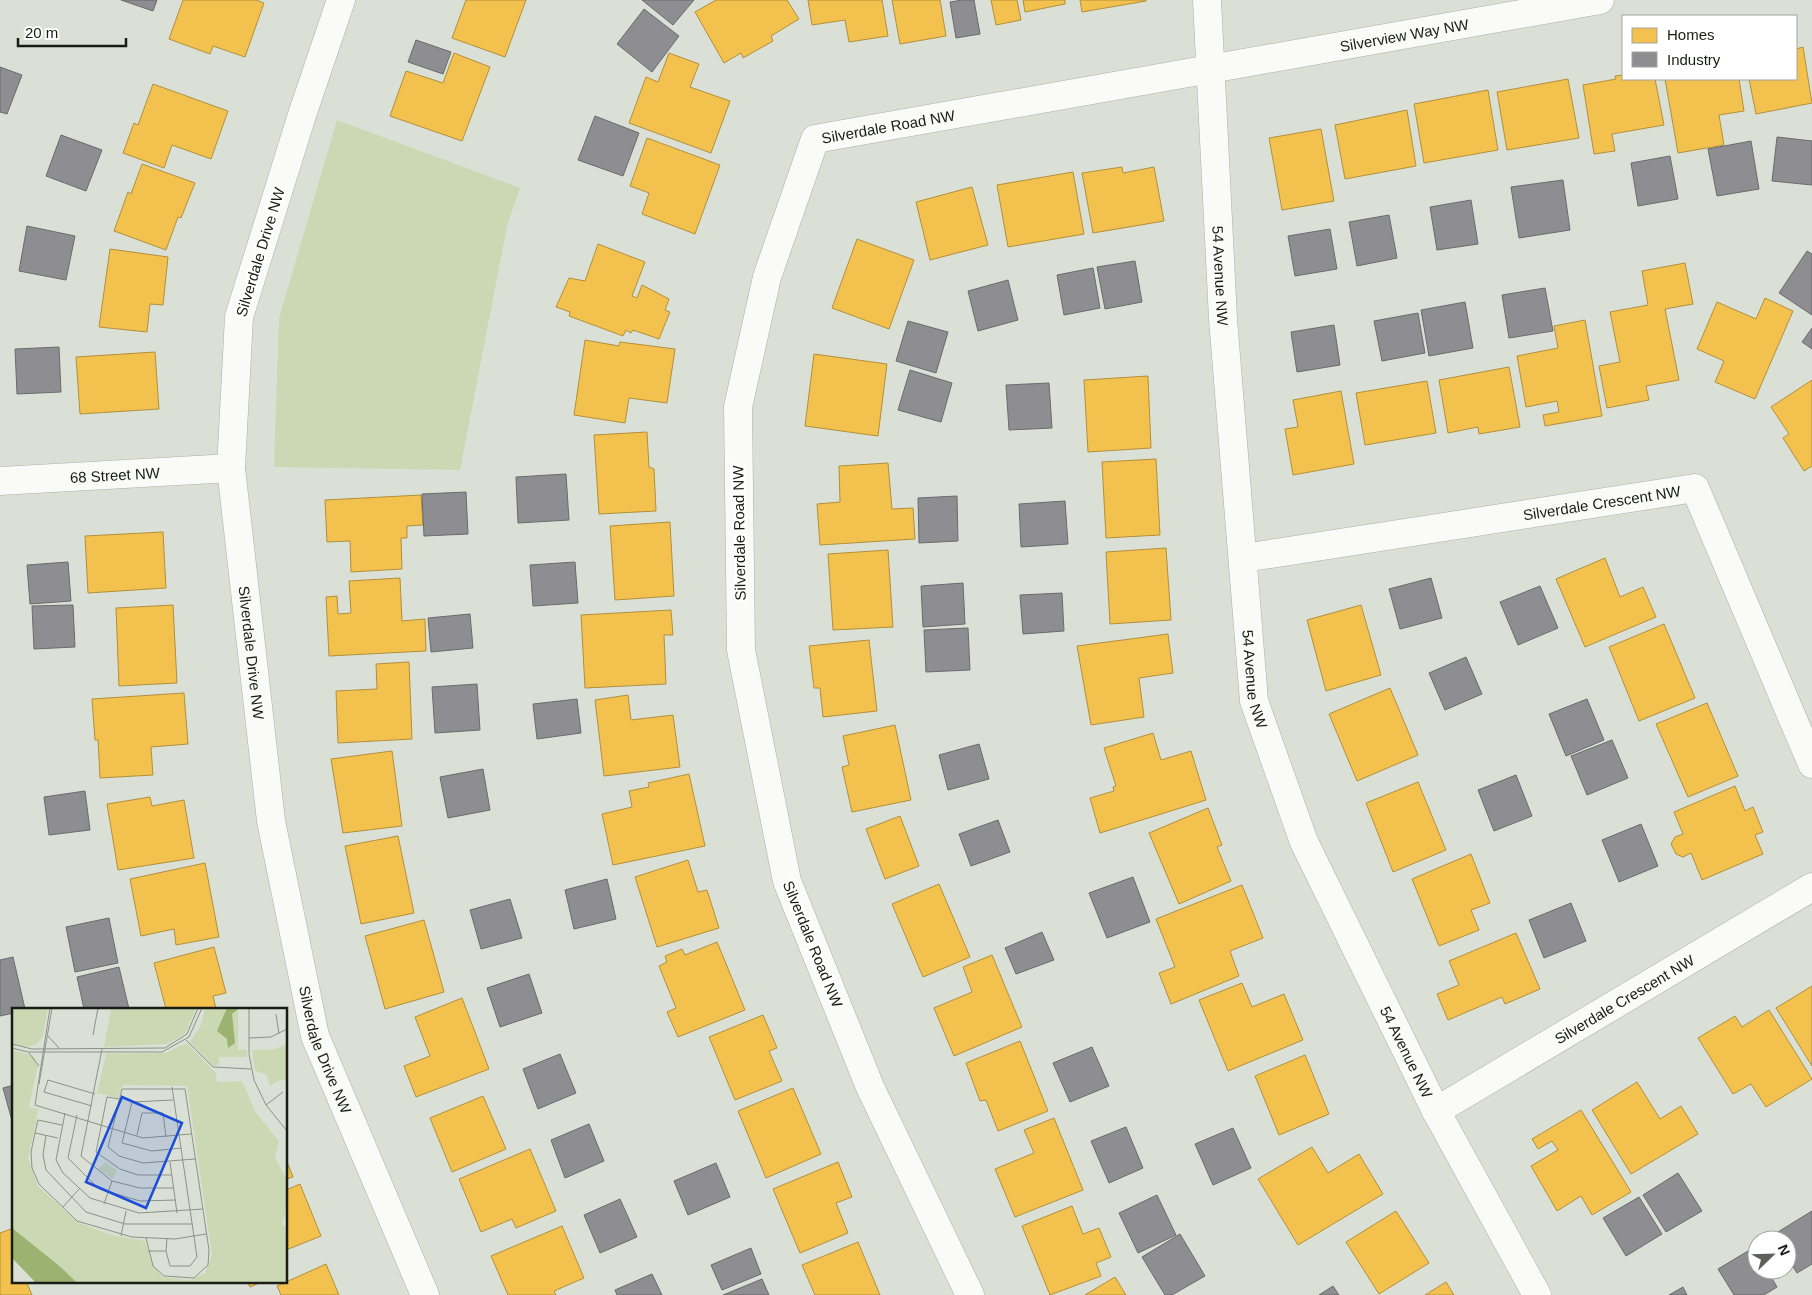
<svg xmlns="http://www.w3.org/2000/svg" width="1812" height="1295" font-family="Helvetica,sans-serif">
	<rect width="100%" height="100%" fill="#dbe0d6"/>
	<polygon fill="#cad9b4" points="337,120 520,188 507,226 460,470 274,467 279,318"/>
	<g fill="#f2c14e" stroke="#b1903d">
		<polygon points="183,0 256,0 264,3 245,57 213,46 210,54 169,39"/>
		<polygon points="466,0 526,0 505,57 452,38"/>
		<polygon points="716,0 787,0 799,19 771,36 773,41 743,58 741,53 724,63 695,12"/>
		<polygon points="808,0 882,0 888,36 849,42 845,20 812,25"/>
		<polygon points="892,0 940,0 946,36 900,44"/>
		<polygon points="991,0 1017,0 1021,20 996,25"/>
		<polygon points="1023,0 1065,0 1065,4 1025,12"/>
		<polygon points="1080,0 1146,0 1146,1 1082,12"/>
		<polygon points="1803,47 1812,103 1756,114 1749,79 1796,79 1796,49"/>
		<polygon points="454,53 490,67 462,141 390,116 406,71 443,83"/>
		<polygon points="669,53 699,64 690,87 730,101 711,153 629,123 646,77 658,82"/>
		<polygon points="1623,75 1623,79 1655,79 1664,125 1612,134 1615,151 1594,154 1583,85 1616,79 1615,76"/>
		<polygon points="1568,79 1579,138 1507,150 1497,92"/>
		<polygon points="1665,79 1739,79 1744,111 1719,115 1724,145 1678,153"/>
		<polygon points="153,84 228,111 211,159 172,145 164,168 123,153 134,123 138,125"/>
		<polygon points="1488,90 1498,150 1424,163 1414,104"/>
		<polygon points="1407,110 1416,166 1345,179 1335,125"/>
		<polygon points="1321,129 1334,201 1282,210 1269,138"/>
		<polygon points="647,138 720,165 695,234 642,214 649,193 630,186"/>
		<polygon points="142,164 195,183 181,218 178,217 166,250 114,231 128,192 131,194"/>
		<polygon points="1122,167 1123,173 1154,167 1164,221 1093,233 1082,173"/>
		<polygon points="1073,172 1084,234 1008,247 997,185"/>
		<polygon points="972,187 988,245 930,260 916,202"/>
		<polygon points="857,239 914,260 889,329 832,308"/>
		<polygon points="598,244 645,262 632,296 637,298 642,285 669,299 665,310 670,312 659,339 633,330 631,333 626,330 623,336 569,316 570,312 556,307 569,278 585,281"/>
		<polygon points="110,249 168,257 163,305 150,304 147,332 99,327"/>
		<polygon points="1685,263 1693,304 1665,309 1679,380 1646,386 1649,400 1607,408 1599,366 1620,362 1610,312 1648,305 1642,271"/>
		<polygon points="1765,298 1793,311 1755,399 1715,382 1724,361 1697,349 1717,302 1756,319"/>
		<polygon points="1585,320 1602,416 1545,426 1543,415 1559,412 1557,401 1526,407 1517,356 1558,348 1554,326"/>
		<polygon points="585,340 619,346 620,342 675,349 667,403 629,398 625,423 574,415"/>
		<polygon points="155,352 159,409 80,414 76,357"/>
		<polygon points="814,354 887,364 878,436 805,426"/>
		<polygon points="1509,367 1520,427 1479,434 1478,427 1448,433 1439,380"/>
		<polygon points="1148,376 1151,448 1088,452 1084,380"/>
		<polygon points="1812,380 1812,466 1804,471 1783,438 1789,434 1771,407"/>
		<polygon points="1427,381 1436,433 1365,445 1356,393"/>
		<polygon points="1341,391 1354,464 1293,475 1285,429 1298,427 1293,400"/>
		<polygon points="647,432 649,467 654,469 656,511 599,514 594,435"/>
		<polygon points="1156,459 1160,535 1106,538 1102,462"/>
		<polygon points="888,463 892,509 913,508 915,539 820,545 817,504 840,502 839,466"/>
		<polygon points="421,495 423,525 407,526 407,538 401,538 402,569 351,572 350,541 327,542 325,500"/>
		<polygon points="670,522 674,596 615,600 610,526"/>
		<polygon points="163,532 166,588 88,593 85,536"/>
		<polygon points="1166,548 1171,620 1110,624 1106,552"/>
		<polygon points="888,550 893,627 833,630 828,554"/>
		<polygon points="1605,558 1620,597 1643,587 1656,617 1585,647 1556,579"/>
		<polygon points="400,578 402,621 425,619 426,651 329,656 326,597 337,596 338,614 351,613 349,581"/>
		<polygon points="173,605 177,683 119,686 116,608"/>
		<polygon points="1361,605 1381,675 1326,691 1307,620"/>
		<polygon points="671,610 673,635 664,635 666,684 585,688 581,615"/>
		<polygon points="1664,624 1695,698 1639,721 1609,647"/>
		<polygon points="1168,634 1173,673 1139,678 1144,717 1091,725 1077,646"/>
		<polygon points="869,640 877,711 823,717 820,688 814,688 809,646"/>
		<polygon points="409,662 412,739 338,743 336,691 377,689 376,664"/>
		<polygon points="1390,688 1418,755 1357,781 1329,714"/>
		<polygon points="184,693 188,744 151,747 153,775 100,778 98,740 95,740 92,699"/>
		<polygon points="628,695 631,720 673,715 680,767 604,776 595,700"/>
		<polygon points="1707,703 1738,776 1688,797 1656,724"/>
		<polygon points="895,725 911,800 852,812 842,767 849,765 843,736"/>
		<polygon points="1153,733 1161,760 1191,751 1206,800 1100,833 1090,798 1114,791 1113,787 1116,786 1104,748"/>
		<polygon points="392,751 402,826 343,833 331,759"/>
		<polygon points="689,774 705,846 613,865 602,814 632,807 629,791 649,787 648,783"/>
		<polygon points="1418,782 1446,850 1393,872 1366,803"/>
		<polygon points="1735,786 1745,811 1753,807 1763,832 1755,835 1763,854 1702,880 1691,853 1683,857 1676,854 1671,844 1675,837 1683,834 1674,812"/>
		<polygon points="150,797 152,806 184,800 194,858 118,870 107,804"/>
		<polygon points="1208,808 1222,845 1217,847 1231,881 1179,904 1149,833"/>
		<polygon points="900,816 919,866 885,879 866,829"/>
		<polygon points="398,836 414,913 361,924 345,846"/>
		<polygon points="1471,854 1490,903 1471,910 1479,930 1439,946 1412,879"/>
		<polygon points="688,860 698,892 707,890 719,928 657,947 635,877"/>
		<polygon points="205,863 219,937 176,945 174,929 141,936 130,879"/>
		<polygon points="939,884 970,957 923,977 892,904"/>
		<polygon points="1242,885 1263,938 1230,951 1239,976 1171,1004 1159,973 1175,967 1156,919"/>
		<polygon points="424,920 444,992 385,1009 365,936"/>
		<polygon points="1516,933 1540,989 1505,1004 1502,997 1448,1020 1437,994 1459,985 1449,961"/>
		<polygon points="717,942 745,1010 678,1037 667,1012 676,1008 659,966 667,962 665,956 682,949 685,955"/>
		<polygon points="214,947 226,993 213,996 216,1009 166,1009 154,963"/>
		<polygon points="992,955 1022,1027 954,1056 934,1008 972,992 963,967"/>
		<polygon points="1242,983 1252,1007 1284,994 1303,1040 1228,1071 1199,1000"/>
		<polygon points="1812,986 1812,1066 1776,1008"/>
		<polygon points="462,998 489,1069 416,1097 404,1066 430,1056 415,1017"/>
		<polygon points="1769,1010 1812,1079 1766,1107 1751,1084 1733,1094 1698,1038 1735,1016 1742,1027"/>
		<polygon points="763,1015 777,1048 769,1051 782,1081 735,1100 709,1037"/>
		<polygon points="1020,1041 1048,1111 998,1131 986,1100 980,1101 966,1063"/>
		<polygon points="1305,1055 1329,1114 1279,1135 1255,1076"/>
		<polygon points="1637,1082 1660,1119 1681,1106 1698,1134 1631,1174 1592,1110"/>
		<polygon points="793,1088 821,1154 766,1178 738,1111"/>
		<polygon points="483,1096 506,1149 452,1172 430,1118"/>
		<polygon points="1581,1110 1631,1192 1592,1215 1581,1196 1557,1211 1531,1166 1558,1150 1552,1141 1538,1149 1532,1139"/>
		<polygon points="1054,1118 1083,1190 1015,1217 995,1169 1034,1153 1024,1130"/>
		<polygon points="1312,1147 1328,1173 1359,1154 1383,1194 1298,1245 1258,1179"/>
		<polygon points="530,1149 556,1211 516,1228 512,1219 481,1232 459,1179"/>
		<polygon points="286,1159 293,1177 286,1179"/>
		<polygon points="838,1162 852,1197 836,1203 848,1233 800,1253 773,1189"/>
		<polygon points="300,1184 321,1236 286,1250 286,1190"/>
		<polygon points="1072,1206 1083,1234 1099,1228 1111,1257 1096,1263 1101,1276 1050,1295 1022,1226"/>
		<polygon points="1396,1211 1429,1263 1379,1294 1346,1242"/>
		<polygon points="562,1226 584,1278 554,1291 556,1295 508,1295 491,1256"/>
		<polygon points="14,1228 14,1281 26,1281 32,1295 0,1295 0,1233"/>
		<polygon points="858,1242 880,1295 815,1295 802,1265"/>
		<polygon points="326,1264 339,1295 281,1295 277,1286"/>
		<polygon points="1115,1277 1126,1295 1085,1295"/>
		<polygon points="247,1281 264,1281 250,1287"/>
		<polygon points="1446,1282 1454,1295 1425,1295"/>
	</g>
	<g fill="#8d8d92" stroke="#6a6b6c">
		<polygon points="121,0 157,0 153,11"/>
		<polygon points="642,0 694,0 673,25"/>
		<polygon points="962,0 974,0 980,34 956,38 950,2"/>
		<polygon points="644,9 679,36 652,72 617,44"/>
		<polygon points="416,40 451,52 443,74 408,62"/>
		<polygon points="0,67 22,75 7,114 0,112"/>
		<polygon points="595,116 639,133 623,176 578,160"/>
		<polygon points="61,135 102,150 86,191 46,176"/>
		<polygon points="1777,137 1812,141 1812,185 1772,181"/>
		<polygon points="1751,141 1759,189 1717,196 1708,149"/>
		<polygon points="1670,156 1678,199 1638,206 1631,163"/>
		<polygon points="1563,180 1570,230 1519,238 1511,187"/>
		<polygon points="1471,200 1478,244 1437,250 1430,207"/>
		<polygon points="1389,215 1397,258 1357,266 1349,222"/>
		<polygon points="27,226 75,236 66,280 19,271"/>
		<polygon points="1330,229 1337,269 1295,276 1288,236"/>
		<polygon points="1807,251 1812,254 1812,315 1779,293"/>
		<polygon points="1135,261 1142,302 1105,309 1097,267"/>
		<polygon points="1093,268 1100,308 1064,315 1057,275"/>
		<polygon points="1008,280 1018,320 978,331 968,291"/>
		<polygon points="1545,288 1553,331 1509,338 1502,295"/>
		<polygon points="1465,302 1473,348 1429,356 1421,310"/>
		<polygon points="1418,313 1425,353 1382,361 1374,321"/>
		<polygon points="908,321 948,332 936,373 896,361"/>
		<polygon points="1334,325 1340,365 1297,372 1291,332"/>
		<polygon points="1812,328 1812,349 1802,342"/>
		<polygon points="59,347 61,392 17,394 15,349"/>
		<polygon points="910,370 952,383 941,422 898,410"/>
		<polygon points="1049,383 1052,428 1009,430 1006,385"/>
		<polygon points="566,474 569,520 518,523 516,477"/>
		<polygon points="466,492 468,534 424,536 422,494"/>
		<polygon points="957,496 958,541 919,543 918,498"/>
		<polygon points="1065,501 1068,544 1021,547 1019,504"/>
		<polygon points="68,562 71,601 30,604 27,565"/>
		<polygon points="575,562 578,603 533,606 530,565"/>
		<polygon points="1431,578 1442,618 1400,629 1389,589"/>
		<polygon points="963,583 965,624 923,627 921,586"/>
		<polygon points="1540,586 1558,628 1518,645 1500,602"/>
		<polygon points="1062,593 1064,631 1023,634 1020,595"/>
		<polygon points="73,605 75,647 34,649 32,606"/>
		<polygon points="470,614 473,648 431,652 428,618"/>
		<polygon points="968,628 970,670 926,672 924,630"/>
		<polygon points="1466,657 1482,694 1445,710 1429,673"/>
		<polygon points="477,684 480,730 435,733 432,687"/>
		<polygon points="577,699 581,733 537,739 533,704"/>
		<polygon points="1587,699 1604,740 1566,756 1549,714"/>
		<polygon points="1612,740 1628,778 1587,795 1571,756"/>
		<polygon points="979,744 989,779 948,790 939,755"/>
		<polygon points="483,769 490,810 448,818 440,777"/>
		<polygon points="1516,775 1532,816 1494,831 1478,790"/>
		<polygon points="85,791 90,830 49,835 44,797"/>
		<polygon points="998,820 1010,852 971,866 959,834"/>
		<polygon points="1641,824 1658,866 1619,882 1602,840"/>
		<polygon points="1133,877 1150,922 1107,938 1089,893"/>
		<polygon points="607,879 616,919 574,929 565,890"/>
		<polygon points="510,899 522,938 481,949 470,910"/>
		<polygon points="1571,903 1586,941 1544,958 1529,920"/>
		<polygon points="109,918 118,963 75,972 66,927"/>
		<polygon points="1042,932 1054,960 1016,974 1005,948"/>
		<polygon points="13,957 25,1009 14,1009 14,1013 0,1016 0,960"/>
		<polygon points="119,967 129,1009 84,1009 77,977"/>
		<polygon points="529,974 542,1013 500,1027 487,988"/>
		<polygon points="1092,1047 1109,1086 1070,1102 1053,1063"/>
		<polygon points="560,1054 576,1093 538,1109 523,1069"/>
		<polygon points="14,1085 14,1128 3,1088"/>
		<polygon points="589,1124 604,1161 565,1178 551,1140"/>
		<polygon points="1126,1127 1143,1168 1109,1183 1091,1141"/>
		<polygon points="1233,1128 1251,1168 1213,1185 1195,1144"/>
		<polygon points="716,1163 730,1197 688,1215 674,1181"/>
		<polygon points="1678,1173 1702,1211 1666,1232 1643,1195"/>
		<polygon points="1157,1195 1176,1235 1138,1253 1119,1213"/>
		<polygon points="1639,1197 1662,1234 1626,1256 1603,1218"/>
		<polygon points="620,1199 637,1237 600,1253 584,1215"/>
		<polygon points="1812,1211 1812,1264 1797,1273 1787,1257 1787,1240 1777,1240 1773,1235"/>
		<polygon points="1180,1234 1205,1276 1172,1295 1165,1295 1142,1257"/>
		<polygon points="751,1248 761,1274 722,1290 711,1265"/>
		<polygon points="1753,1248 1757,1254 1757,1270 1767,1270 1777,1287 1764,1295 1734,1295 1718,1269"/>
		<polygon points="652,1274 662,1295 617,1295 615,1290"/>
		<polygon points="762,1279 769,1295 723,1295"/>
		<polygon points="1333,1286 1339,1295 1319,1295"/>
		<polygon points="1683,1287 1687,1295 1669,1295"/>
	</g>
	<g fill="none" stroke-linecap="round" stroke-linejoin="round">
		<g stroke="#abafa7" stroke-width="29">
			<g id="minor">
				<path id="s1" d="M 341,0 L 302,115 L 239,317 L 231,468 L 271,821 L 315,1036 L 425,1295"/>
				<path id="s2" d="M 1207,0 L 1223,319 L 1254,701 L 1304,842 L 1436,1111 L 1537,1295"/>
				<path id="s3" d="M 0,481 L 231,468"/>
				<path id="s4" d="M 1244,558 L 1695,488 L 1812,764"/>
				<path id="s5" d="M 1436,1111 L 1812,887"/>
				<path id="s6" d="M 970,1295 L 870,1087 L 787,881 L 741,650 L 738,407 L 767,277 L 815,139 L 1600,0"/>
			</g>
		</g>
		<use href="#minor" stroke="#fafaf9" stroke-width="28"/>
	</g>
	<g text-anchor="middle" dominant-baseline="central" stroke-width="5" stroke-linejoin="round" paint-order="stroke">
		<g font-size="15" fill="#191c15" stroke="#fff">
			<text stroke="none"><textPath href="#s6" startOffset="1809">Silverview Way NW</textPath></text>
			<text stroke="none"><textPath href="#s6" startOffset="1285">Silverdale Road NW</textPath></text>
			<text transform="translate(260 252) rotate(-73)">Silverdale Drive NW</text>
			<text stroke="none"><textPath href="#s2" startOffset="276">54 Avenue NW</textPath></text>
			<text stroke="none"><textPath href="#s3" startOffset="115">68 Street NW</textPath></text>
			<text stroke="none"><textPath href="#s4" startOffset="362">Silverdale Crescent NW</textPath></text>
			<text transform="translate(739 533) rotate(-91)">Silverdale Road NW</text>
			<text stroke="none"><textPath href="#s1" startOffset="670">Silverdale Drive NW</textPath></text>
			<text stroke="none"><textPath href="#s2" startOffset="681">54 Avenue NW</textPath></text>
			<text transform="translate(813 944) rotate(68)">Silverdale Road NW</text>
			<text stroke="none"><textPath href="#s5" startOffset="219">Silverdale Crescent NW</textPath></text>
			<text stroke="none"><textPath href="#s1" startOffset="1075">Silverdale Drive NW</textPath></text>
			<text stroke="none"><textPath href="#s2" startOffset="1086">54 Avenue NW</textPath></text>
		</g>
	</g>
	<g transform="translate(12 1008)">
		<rect width="275" height="275" fill="#dbe0d6"/>
		<path d="M 0,0 L 36,0 L 31,28 L 24,37 L 11,39 L 0,35 ZM 99,0 L 184,0 L 174,25 L 156,36 L 92,39 ZM 193,0 L 235,0 L 226,1 L 226,42 L 235,42 L 235,49 L 207,49 L 207,56 L 201,58 L 178,34 L 189,17 ZM 175,35 L 204,65 L 205,74 L 230,73 L 244,105 L 267,133 L 263,150 L 275,171 L 275,199 L 270,216 L 275,219 L 275,275 L 64,275 L 51,260 L 0,221 L 0,42 L 21,48 L 26,57 L 17,99 L 26,101 L 25,110 L 16,150 L 26,178 L 65,214 L 99,227 L 133,233 L 140,256 L 151,269 L 178,272 L 193,265 L 200,247 L 175,78 L 111,77 L 106,90 L 85,85 L 94,46 L 153,45 ZM 275,36 L 275,72 L 268,72 L 258,78 L 254,66 L 243,63 L 240,42 L 262,41 ZM 93,154 L 105,162 L 101,171 L 86,161 Z" fill="#cad9b4"/>
		<path d="M 215,0 L 227,0 L 220,6 L 223,35 L 216,40 L 215,31 L 205,23 ZM 0,220 L 50,260 L 65,275 L 24,275 L 0,250 Z" fill="#9bb270"/>
		<path fill="none" stroke="#8d9289" stroke-width="1" d="M 38,0 L 23,97 L 131,130 L 179,126M 237,0 L 237,46 L 242,72 L 254,97 L 275,123M 264,6 L 267,26M 81,27 L 86,0M 36,28 L 47,40M 237,30 L 259,29 L 275,21M 174,32 L 201,59 L 239,61M 0,36 L 20,41 L 153,40 L 175,26 L 186,0M 0,40 L 16,44 L 150,44 L 177,29 L 190,0M 90,41 L 69,148 L 100,173 L 128,180 L 162,180M 17,45 L 27,58M 27,76 L 40,0M 107,91 L 95,89 L 84,144 L 108,161 L 126,167 L 160,167M 161,92 L 120,94 L 110,135 L 140,143 L 169,140M 254,97 L 271,84M 80,98 L 32,84 L 36,72 L 83,86M 53,105 L 44,152 L 51,165 L 78,190 L 127,205 L 191,201M 65,107 L 56,150 L 87,181 L 128,193 L 164,192M 23,125 L 26,112 L 50,117M 34,127 L 31,147 L 34,162 L 74,204 L 113,216 L 180,216M 125,127 L 130,105 L 151,105 L 154,129M 46,130 L 23,125 L 19,144 L 20,160 L 27,176 L 65,213 L 120,229 L 163,231 L 194,226M 158,154 L 165,205M 92,196 L 100,173M 51,199 L 68,180M 109,228 L 114,203M 134,230 L 141,258 L 152,268 L 182,270 L 196,257 L 197,242 L 173,81 L 110,81 L 96,139 L 107,148 L 131,155 L 183,151M 155,230 L 154,243 L 158,258 L 178,258 L 185,249 L 160,79M 136,243 L 154,243"/>
		<path fill="#1d4ed8" fill-opacity="0.15" stroke="#1d4ed8" stroke-width="2.5" d="M 110,89 L 170,115 L 134,200 L 74,174 Z"/>
		<rect width="275" height="275" fill="none" stroke="#191c15" stroke-width="2.5"/>
	</g>
	<rect x="1622" y="15" width="175" height="65" fill="#ffffff" stroke="#a3a4a1"/>
	<rect x="1632" y="28" width="25" height="15" fill="#f2c14e" stroke="#a3a4a1"/>
	<text x="1667" y="40" font-size="15" fill="#191c15">Homes</text>
	<rect x="1632" y="52" width="25" height="15" fill="#8d8d92" stroke="#a3a4a1"/>
	<text x="1667" y="65" font-size="15" fill="#191c15">Industry</text>
	<g transform="translate(1772 1255) rotate(67)"><circle r="24" fill="#ffffff" stroke="#a3a4a1"/>
	<path d="M0-4L9 19L0 12L-9 19Z" fill="#5d6159"/>
	<text y="-8" font-size="14" font-weight="bold" text-anchor="middle" fill="#191c15">N</text>
	</g>
	<path d="M18 38v8h108v-8" fill="none" stroke="#191c15" stroke-width="2.5"/>
	<text x="25" y="38" font-size="15" fill="#191c15" stroke="#ffffff" stroke-width="4" paint-order="stroke">20 m</text>
</svg>
